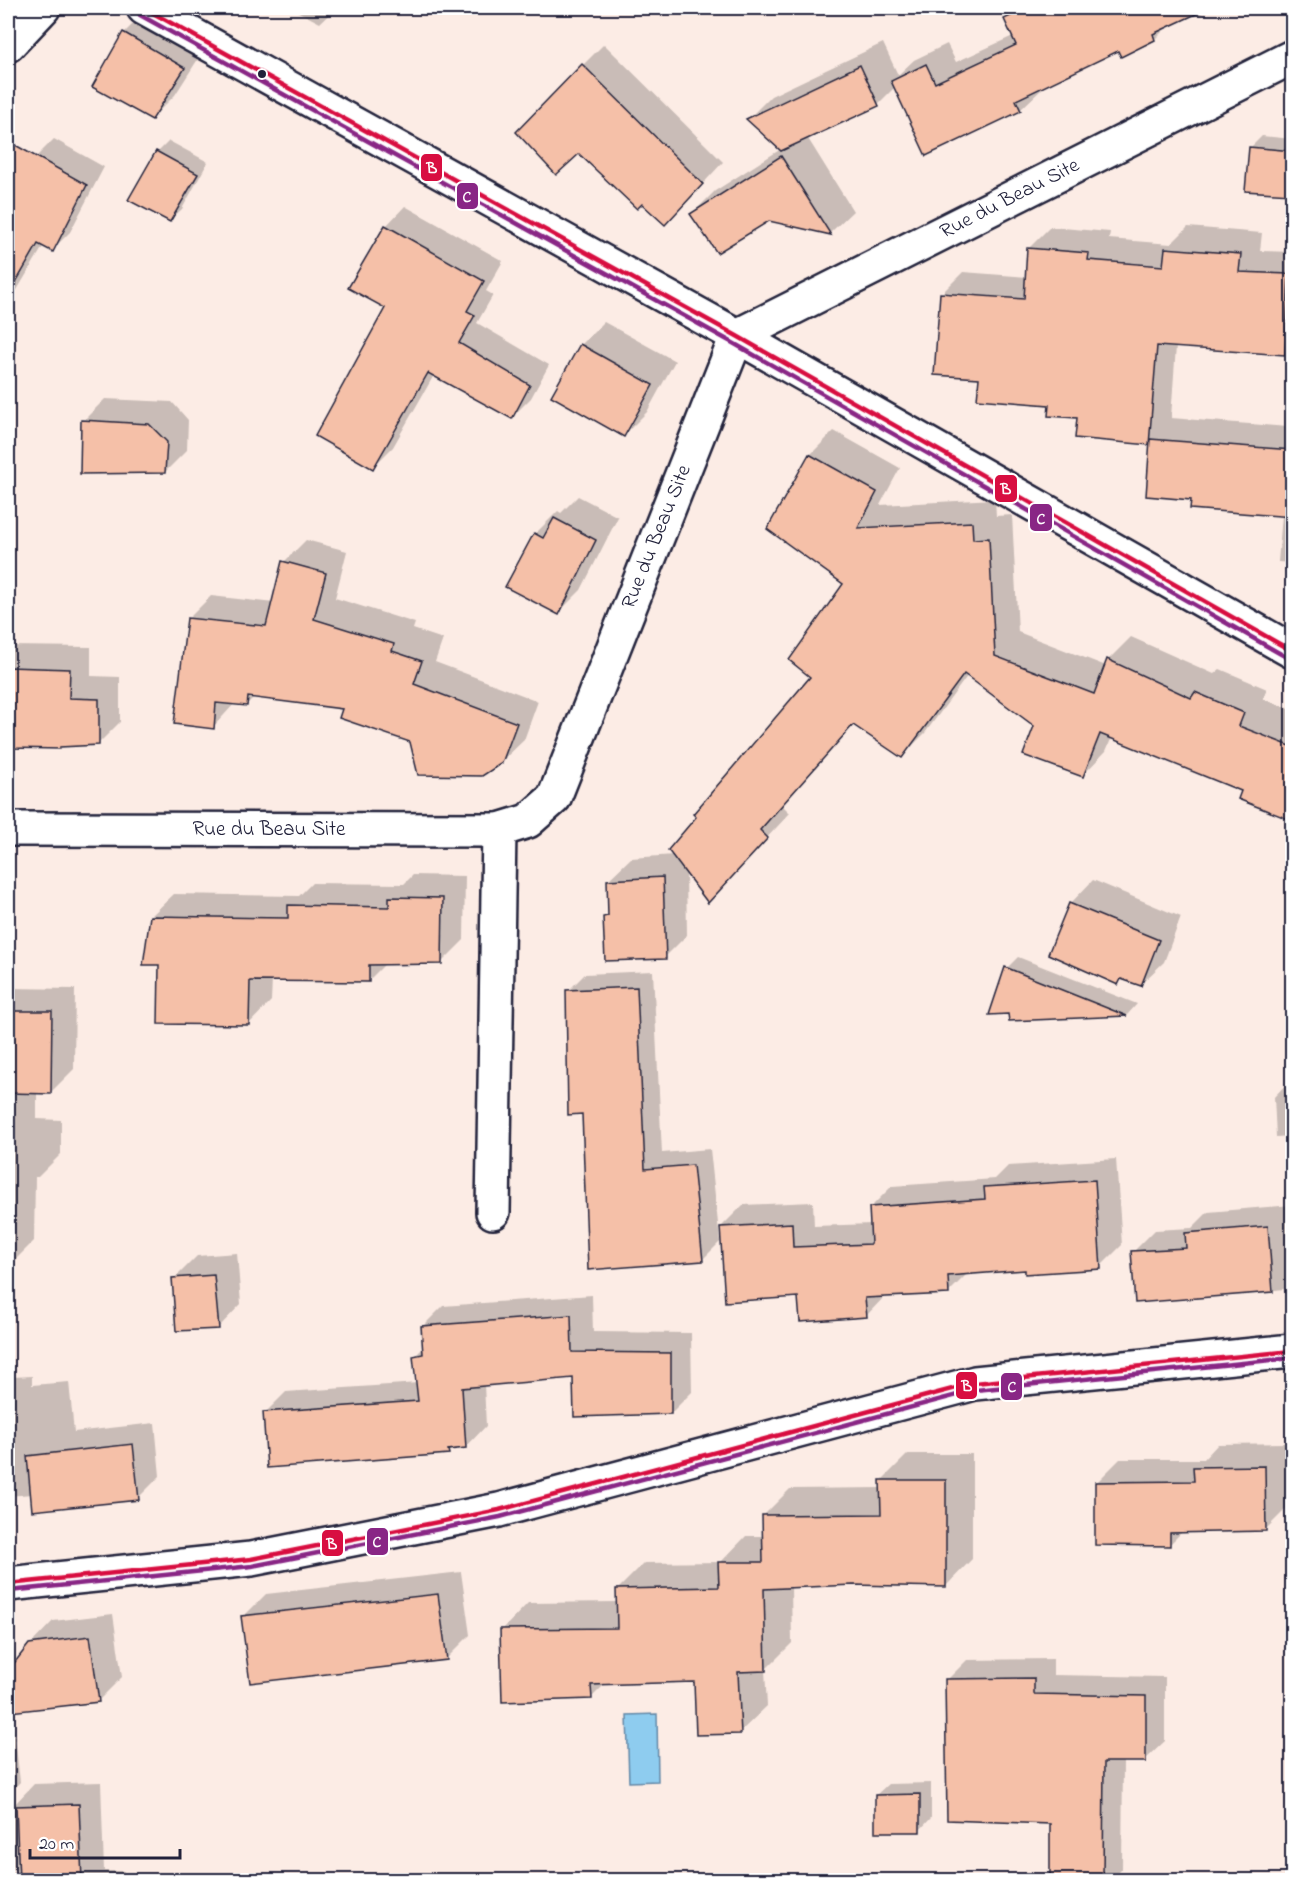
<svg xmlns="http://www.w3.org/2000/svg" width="1300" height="1888" font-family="'Indie Flower',sans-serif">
	<rect width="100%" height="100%" fill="#fcece5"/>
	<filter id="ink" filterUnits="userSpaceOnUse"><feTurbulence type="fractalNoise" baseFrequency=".0167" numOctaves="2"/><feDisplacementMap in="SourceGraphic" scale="12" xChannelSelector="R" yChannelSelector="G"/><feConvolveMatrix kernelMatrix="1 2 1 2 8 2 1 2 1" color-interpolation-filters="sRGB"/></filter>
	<g filter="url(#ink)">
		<polygon fill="#8eccef" stroke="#6388a7" stroke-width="1.5" points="657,1714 658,1781 629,1782 627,1715"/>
		<g fill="#0003">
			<polygon points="291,8 336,8 320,23"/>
			<polygon points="1017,8 1186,8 1155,39 1118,49 1041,86 1042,89 1020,110 895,87 878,104 807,137 853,211 830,233 769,220 692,214 715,191 781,149 748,119 771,96 883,43 898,75 914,60 947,44 956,62 1013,36 1005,19"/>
			<polygon points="147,10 207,45 175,95 152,118 124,33"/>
			<polygon points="604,44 723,162 686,202 583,65"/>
			<polygon points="1262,136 1292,139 1291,193 1250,148"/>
			<polygon points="54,139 104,167 70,232 52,250 44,245 17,290 8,299 8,207 36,157"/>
			<polygon points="169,141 208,162 182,209 170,220 158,152"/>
			<polygon points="405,206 503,261 486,291 493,295 477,323 549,365 531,398 511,418 434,375 393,447 373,467 387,308 386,226"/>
			<polygon points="1050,227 1110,232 1109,239 1171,244 1188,227 1262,233 1260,251 1292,252 1292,346 1285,354 1176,346 1171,418 1288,427 1292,367 1292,563 1278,562 1282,515 1193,498 1151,441 1149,444 1078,417 981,376 941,294 963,272 1027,277 1028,249"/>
			<polygon points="604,322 675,361 647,412 624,435 581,345"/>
			<polygon points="105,399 172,402 188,420 187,450 165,472 83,421"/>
			<polygon points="834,431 900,468 880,505 995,499 996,516 1012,515 1018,632 1106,666 1108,660 1131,637 1214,674 1220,669 1267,689 1263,699 1292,710 1292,819 1243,790 1112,737 1106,751 1083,775 1036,725 968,675 925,733 902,756 855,724 782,805 790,813 708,901 686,871 687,935 665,957 604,917 610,912 608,880 631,858 674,855 812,677 845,584 769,528 810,455"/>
			<polygon points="578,496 618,517 581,590 558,613 535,534 558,511 561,513"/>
			<polygon points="306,540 347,551 335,598 415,623 413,629 443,639 435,662 538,701 524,740 501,762 411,741 344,707 255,696 246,705 235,703 213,727 189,618 211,596 274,603 284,562"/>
			<polygon points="8,646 91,647 91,676 120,677 120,722 98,744 60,747 8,746"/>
			<polygon points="413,875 465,876 464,940 441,963 386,963 368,981 272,980 271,1001 249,1024 160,964 151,916 174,894 299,896 312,883 404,884"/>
			<polygon points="1093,880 1181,917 1164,962 1140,985 1123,978 1118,983 1070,904"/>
			<polygon points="1018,957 1137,1004 1127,1015 1010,1019 1007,968"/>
			<polygon points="653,971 662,1153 710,1149 720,1242 703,1259 584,1113 568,991 585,974"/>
			<polygon points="8,988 75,989 74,1069 51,1092 37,1092 37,1119 61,1120 61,1154 38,1177 35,1177 34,1241 11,1264 8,1264"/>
			<polygon points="1292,1078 1292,1136 1276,1137 1274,1097"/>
			<polygon points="1116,1159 1122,1245 1100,1267 968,1273 949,1292 886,1295 866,1316 799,1296 721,1227 743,1205 813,1202 814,1226 872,1224 871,1207 892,1186 995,1179 1008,1166"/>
			<polygon points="1292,1205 1292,1288 1235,1295 1133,1252 1155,1230 1192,1228 1208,1212"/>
			<polygon points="237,1253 241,1304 218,1328 174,1279 197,1256"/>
			<polygon points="592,1295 593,1332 691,1333 692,1392 671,1413 574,1377 484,1384 486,1426 466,1447 452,1448 448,1452 265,1413 286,1392 418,1383 415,1356 424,1347 422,1327 443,1306"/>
			<polygon points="8,1316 13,1377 32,1376 32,1385 69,1382 74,1432 155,1423 160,1476 138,1498 32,1494 8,1496"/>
			<polygon points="1292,1419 1292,1487 1289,1487 1289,1506 1266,1529 1183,1531 1170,1544 1097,1482 1120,1459 1204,1459 1218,1444 1288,1443 1288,1424"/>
			<polygon points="908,1454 972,1454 972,1559 946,1586 853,1583 791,1586 792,1643 765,1670 767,1706 740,1732 696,1681 606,1683 591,1698 502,1630 528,1603 618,1602 617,1590 644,1563 721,1562 746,1536 764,1536 763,1516 790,1489 882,1488 882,1480"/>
			<polygon points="461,1572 470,1635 447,1658 243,1617 266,1594"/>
			<polygon points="113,1614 122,1677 99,1700 12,1710 20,1782 8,1795 8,1697 10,1697 8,1674 30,1645 53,1621"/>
			<polygon points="1053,1659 1053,1675 1165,1677 1165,1741 1145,1760 1123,1761 1122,1869 1111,1880 1052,1880 1052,1822 947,1680 967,1660"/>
			<polygon points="101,1782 104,1871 124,1871 124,1880 8,1880 8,1873 14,1873 12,1807 34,1784"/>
			<polygon points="931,1783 931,1818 920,1830 876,1795 888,1784"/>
		</g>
		<g fill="#f5c0a8" stroke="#22223b" stroke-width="1.5">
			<polygon points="1028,8 1209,8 1153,34 1155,40 1121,57 1118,51 1016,100 1021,111 926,156 891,81 926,64 935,83 1016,45 1004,19"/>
			<polygon points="123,32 185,68 152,120 92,87"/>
			<polygon points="582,64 703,184 665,225 642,204 637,209 579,154 556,175 516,132"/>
			<polygon points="860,65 879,106 781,151 746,119"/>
			<polygon points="8,141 87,185 53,252 38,244 8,296"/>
			<polygon points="1249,147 1293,151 1291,194 1245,191"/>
			<polygon points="156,151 198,174 170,222 128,200"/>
			<polygon points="781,156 831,235 769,221 717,253 690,214"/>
			<polygon points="385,225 484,281 467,311 475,315 459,343 530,385 512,419 428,373 373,469 315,436 385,308 348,288"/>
			<polygon points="1027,248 1089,253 1088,260 1163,266 1165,248 1241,254 1239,272 1289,274 1285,355 1157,346 1149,445 1075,438 1077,418 1048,416 1049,405 977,399 979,378 934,375 940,293 1024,299"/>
			<polygon points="580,344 653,385 624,437 551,396"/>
			<polygon points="81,420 149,424 167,442 165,473 80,474"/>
			<polygon points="1150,439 1293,450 1293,517 1190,509 1191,500 1146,496"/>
			<polygon points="809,454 877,492 858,528 972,522 973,539 989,538 995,656 1094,694 1107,659 1191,698 1195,692 1244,713 1239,726 1293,747 1293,821 1238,799 1241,791 1100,734 1083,777 1023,755 1034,726 964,674 902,758 853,725 760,830 768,838 708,903 668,850 696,817 693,814 810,677 789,660 843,584 767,529"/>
			<polygon points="554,518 596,540 559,615 505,587 534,533 543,538"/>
			<polygon points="282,561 326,573 314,619 394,644 392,651 422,661 414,684 517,723 502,763 482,776 418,775 410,742 339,718 342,709 248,697 247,706 216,703 214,729 174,724 187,618 266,626"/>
			<polygon points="8,667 70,669 69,698 99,699 99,745 60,747 60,749 11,748"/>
			<polygon points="663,877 666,959 605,961 603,917 608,916 607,880"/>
			<polygon points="389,897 443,898 442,964 369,965 369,982 250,981 249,1025 158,1024 159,965 143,965 150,916 288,918 288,905 389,907"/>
			<polygon points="1069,903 1159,940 1141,986 1121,979 1118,985 1048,954"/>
			<polygon points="1005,967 1032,978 1127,1016 1009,1021 1008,1014 989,1015"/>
			<polygon points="637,987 645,1169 693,1165 703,1261 588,1270 582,1114 568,1115 566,990"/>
			<polygon points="8,1011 52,1011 51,1094 8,1093"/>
			<polygon points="1095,1180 1101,1269 1025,1274 1025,1270 948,1276 949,1294 865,1298 867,1317 800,1322 798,1297 725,1302 720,1227 792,1223 793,1247 871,1244 869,1207 985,1199 984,1187"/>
			<polygon points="1268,1226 1273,1292 1135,1303 1131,1251 1186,1248 1185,1233"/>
			<polygon points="214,1275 219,1329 176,1331 172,1278"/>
			<polygon points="571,1315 572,1352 671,1353 671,1414 574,1417 573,1378 462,1388 466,1448 448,1450 449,1454 267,1468 263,1412 418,1401 413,1356 423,1354 421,1326"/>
			<polygon points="133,1444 139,1500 32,1511 27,1456"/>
			<polygon points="1265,1466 1266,1531 1170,1533 1170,1546 1095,1545 1095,1482 1194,1481 1193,1467"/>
			<polygon points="880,1480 946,1480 946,1587 853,1585 764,1589 766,1671 738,1672 741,1734 696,1735 694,1682 591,1685 592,1699 502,1702 500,1629 617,1628 616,1589 719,1587 718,1562 763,1562 762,1515 881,1514"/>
			<polygon points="438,1594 447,1660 250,1683 241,1616"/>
			<polygon points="90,1636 99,1702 10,1712 8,1671 29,1644"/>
			<polygon points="1034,1678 1034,1694 1146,1696 1146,1762 1104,1762 1103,1881 1050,1881 1050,1824 947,1820 945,1679"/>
			<polygon points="920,1794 920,1832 875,1832 875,1795"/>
			<polygon points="79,1804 82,1881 19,1881 16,1806"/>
		</g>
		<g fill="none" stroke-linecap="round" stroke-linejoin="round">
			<g stroke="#22223b" stroke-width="38">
				<g id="minor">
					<polyline points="144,8 737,336 1292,651"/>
					<polyline points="8,45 43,8"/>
					<polyline points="8,829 499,830 528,821 554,798 737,336 1292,57"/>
					<polyline points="493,1212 499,830"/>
					<polyline points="8,1584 251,1559 499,1510 975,1383 1292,1351"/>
				</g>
			</g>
			<use href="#minor" stroke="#fff" stroke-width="33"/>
			<g stroke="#fff" stroke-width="9">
				<g id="bus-1">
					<polyline points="144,8 737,336 1292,651"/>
					<polyline points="8,1584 251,1559 499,1510 975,1383 1292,1351"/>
				</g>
			</g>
			<g stroke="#fff" stroke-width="9">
				<g id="bus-2">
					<polyline points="140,15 733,343 1288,658"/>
					<polyline points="9,1591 252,1566 500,1517 976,1390 1292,1358"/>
				</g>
			</g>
			<use href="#bus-1" stroke="#d80e41" stroke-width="4.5"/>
			<use href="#bus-2" stroke="#892685" stroke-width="4.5"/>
		</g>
	</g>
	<circle fill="#22223b" stroke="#fff" stroke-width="2" cx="262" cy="74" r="5"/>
	<g text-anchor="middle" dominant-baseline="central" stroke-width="6" stroke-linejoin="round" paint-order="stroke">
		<g font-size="21" fill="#22223b" stroke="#fff">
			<text transform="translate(1010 199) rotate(-27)">Rue du Beau Site</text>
			<text transform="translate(657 537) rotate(-68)">Rue du Beau Site</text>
			<text x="269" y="830">Rue du Beau Site</text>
		</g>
	</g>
	<g stroke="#fff" stroke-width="2">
		<rect x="420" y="153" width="23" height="29" rx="6" fill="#d80e41"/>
		<rect x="456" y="182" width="23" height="28" rx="6" fill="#892685"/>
		<rect x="994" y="474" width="24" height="29" rx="6" fill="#d80e41"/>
		<rect x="1029" y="503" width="24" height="29" rx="6" fill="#892685"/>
		<rect x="955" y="1371" width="23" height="29" rx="6" fill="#d80e41"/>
		<rect x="1000" y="1372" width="23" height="29" rx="6" fill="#892685"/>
		<rect x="366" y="1527" width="23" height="29" rx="6" fill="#892685"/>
		<rect x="321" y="1529" width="23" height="28" rx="6" fill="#d80e41"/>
	</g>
	<g font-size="16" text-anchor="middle" font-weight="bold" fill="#fff">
		<text x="432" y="173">B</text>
		<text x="467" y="202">C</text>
		<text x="1006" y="494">B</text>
		<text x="1041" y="524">C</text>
		<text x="967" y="1391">B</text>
		<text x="1012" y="1392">C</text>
		<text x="377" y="1547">C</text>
		<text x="332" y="1549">B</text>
	</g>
	<rect width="1300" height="1888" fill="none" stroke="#fff" stroke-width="30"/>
	<rect x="15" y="15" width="1270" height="1858" fill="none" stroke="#22223b" stroke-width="2" filter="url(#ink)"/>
	<path d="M30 1849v9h150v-9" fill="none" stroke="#22223b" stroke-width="3"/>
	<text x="39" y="1849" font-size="18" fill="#22223b" stroke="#ffffff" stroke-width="4.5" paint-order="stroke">20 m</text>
</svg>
